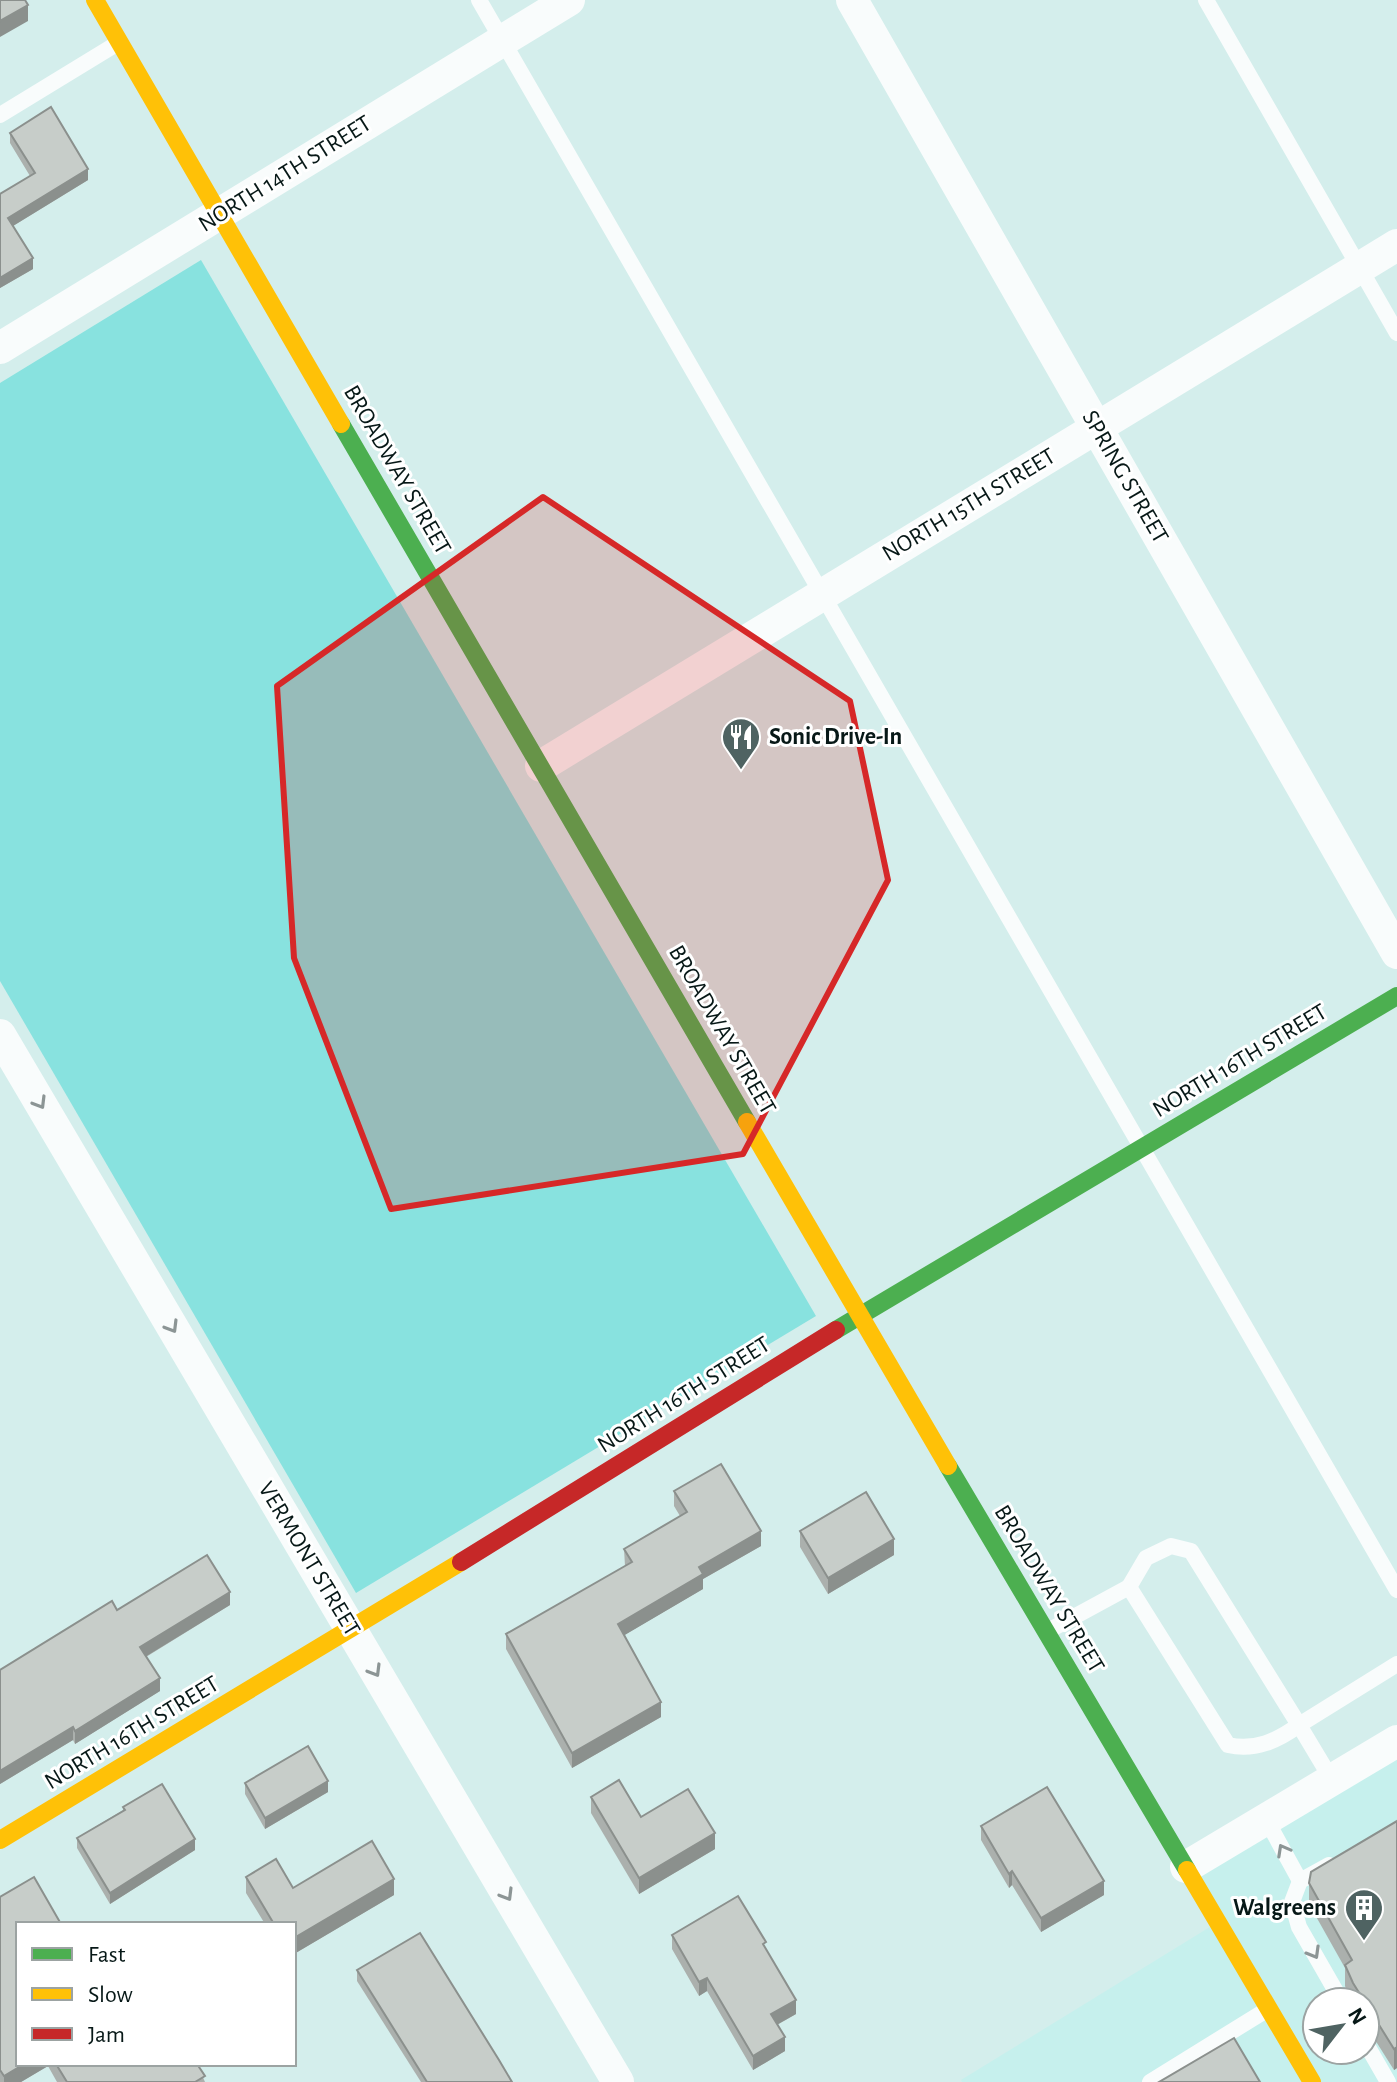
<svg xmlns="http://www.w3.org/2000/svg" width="1397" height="2082" font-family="'Alegreya Sans',sans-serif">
	<rect width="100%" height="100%" fill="#d4eeec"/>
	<path fill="#c6f0ed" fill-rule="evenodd" d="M 1397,1741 L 1397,2082 L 962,2082 L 961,2080 L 1218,1922 L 1186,1867 ZM 1317,2002 L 1365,2002 L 1365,2050 L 1317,2050 Z"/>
	<polygon fill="#88e2df" points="201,260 816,1316 356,1593 0,981 0,383"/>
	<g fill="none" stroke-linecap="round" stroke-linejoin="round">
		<g stroke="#f9fcfc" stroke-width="16">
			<polyline points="479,0 1397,1590"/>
			<polyline points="1206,0 1397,333"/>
			<polyline points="0,115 118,43"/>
			<polyline points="1129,1587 1146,1558 1171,1546 1191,1551 1299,1725 1397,1664"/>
			<path d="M 1048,1631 L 1129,1587 L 1228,1745 C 1255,1751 1277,1741 1299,1725 L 1332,1780"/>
			<polyline points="1266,1819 1300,1881"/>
			<polyline points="1329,1865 1300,1881 1292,1902 1299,1927 1342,2002"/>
			<polyline points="1365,2042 1388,2082"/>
			<polyline points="1150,2082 1268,2009"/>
		</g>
		<g stroke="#f9fcfc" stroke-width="32">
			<polyline points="852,0 1397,953"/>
			<polyline points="0,348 569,0"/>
			<polyline points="541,766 1397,245"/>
			<polyline points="0,1035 618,2082"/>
			<polyline points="1186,1867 1397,1741"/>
		</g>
		<g stroke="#4caf50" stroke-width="18">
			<polyline points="341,424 747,1122"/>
			<polyline points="836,1330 1397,996"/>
			<polyline points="948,1466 1187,1870"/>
		</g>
		<g stroke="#ffc107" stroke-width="18">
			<polyline points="95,0 341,424"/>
			<polyline points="747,1122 948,1466"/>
			<polyline points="0,1840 461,1562"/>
			<polyline points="1187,1870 1312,2082"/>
		</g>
		<polyline stroke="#c62828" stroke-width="18" points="461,1562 836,1330"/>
	</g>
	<g fill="#abb0ad">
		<polygon points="10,133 88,180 13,226 33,269 0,288 0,194 30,176 10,143"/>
		<polygon points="674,1491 761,1546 703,1579 703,1589 624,1635 661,1717 572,1768 506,1649 506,1634 625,1566 624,1549 680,1516 674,1506"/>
		<polygon points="800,1531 894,1555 828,1594 800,1547"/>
		<polygon points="230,1605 146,1657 160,1691 75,1744 73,1740 0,1784 0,1670 117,1610"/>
		<polygon points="245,1783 328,1792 265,1829 245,1794"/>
		<polygon points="591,1797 641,1817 715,1849 639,1894 591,1813"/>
		<polygon points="123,1807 195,1850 110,1904 77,1848 77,1838 123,1810"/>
		<polygon points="1397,1821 1397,2068 1394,2070 1365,2024 1365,2002 1352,2002 1345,1986 1345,1968 1309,1904 1309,1883"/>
		<polygon points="981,1826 1104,1895 1041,1932 1012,1885 1009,1888 981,1840"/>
		<polygon points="246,1877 293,1888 394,1895 294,1954 294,1924 265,1924 246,1893"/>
		<polygon points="0,1897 18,1924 18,2064 197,2064 205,2082 57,2082 48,2066 21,2082 0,2082"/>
		<polygon points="672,1935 766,1949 796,2014 777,2025 785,2051 753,2070 707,1991 699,1996 672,1949"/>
		<polygon points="357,1970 512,2082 421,2082 357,1981"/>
	</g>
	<g fill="#8b908d">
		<polygon points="28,5 28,21 0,37 0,21"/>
		<polygon points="88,169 88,180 8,229 8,218"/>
		<polygon points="33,258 33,269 0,288 0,278"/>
		<polygon points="761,1531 761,1546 703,1579 703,1589 618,1639 618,1624 699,1567"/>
		<polygon points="894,1539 894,1555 828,1594 828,1578"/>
		<polygon points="230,1592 230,1605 140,1660 140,1647"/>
		<polygon points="160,1678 160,1691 75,1744 75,1731"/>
		<polygon points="661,1702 661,1717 572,1768 572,1753"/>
		<polygon points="73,1727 73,1740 0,1784 0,1771"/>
		<polygon points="328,1781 328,1792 265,1829 265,1818"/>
		<polygon points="715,1833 715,1849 639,1894 639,1878"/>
		<polygon points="195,1839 195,1850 110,1904 110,1893"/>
		<polygon points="1012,1871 1012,1885 1009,1888 1009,1874"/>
		<polygon points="394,1879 394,1895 294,1954 294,1938"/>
		<polygon points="1104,1881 1104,1895 1041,1932 1041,1918"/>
		<polygon points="707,1978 707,1991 699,1996 699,1982"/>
		<polygon points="796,2000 796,2014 771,2028 771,2014"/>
		<polygon points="785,2037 785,2051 753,2070 753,2056"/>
		<polygon points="1397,2047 1397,2068 1394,2070 1394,2049"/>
		<polygon points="24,2064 48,2064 48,2066 21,2082 4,2082 4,2076"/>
	</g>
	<g fill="#c7cdc9" stroke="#8b908d" stroke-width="2">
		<polygon points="0,0 25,0 28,5 0,21"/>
		<polygon points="51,107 88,169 8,218 33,258 0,278 0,194 35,173 10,133"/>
		<polygon points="721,1464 761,1531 699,1567 703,1574 618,1624 661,1702 572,1753 506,1634 632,1562 624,1549 687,1512 674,1491"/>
		<polygon points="866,1492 894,1539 828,1578 800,1531"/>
		<polygon points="207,1555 230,1592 140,1647 160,1678 75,1731 73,1727 0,1771 0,1670 112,1601 117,1610"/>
		<polygon points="308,1746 328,1781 265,1818 245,1783"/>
		<polygon points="619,1780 641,1817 688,1789 715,1833 639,1878 591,1797"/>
		<polygon points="162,1784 195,1839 110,1893 77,1838 125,1810 123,1807"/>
		<polygon points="1047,1787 1104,1881 1041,1918 1012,1871 1009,1874 981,1826"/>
		<polygon points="1397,1821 1397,2047 1394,2049 1353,1983 1345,1965 1352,1960 1309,1883 1311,1872"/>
		<polygon points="372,1841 394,1879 294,1938 294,1924 274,1924 246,1877 276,1859 293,1888"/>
		<polygon points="34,1877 61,1924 18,1924 18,2064 24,2064 4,2076 0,2070 0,1897"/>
		<polygon points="738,1896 766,1942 763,1944 796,2000 771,2014 785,2037 753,2056 707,1978 699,1982 672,1935"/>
		<polygon points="420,1933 499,2060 512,2082 427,2082 357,1970"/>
		<polygon points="1234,2038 1260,2082 1159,2082"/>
		<polygon points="56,2064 197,2064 205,2076 195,2082 67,2082"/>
	</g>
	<defs><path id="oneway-chevron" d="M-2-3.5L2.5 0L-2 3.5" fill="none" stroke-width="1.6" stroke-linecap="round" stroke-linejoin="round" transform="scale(2)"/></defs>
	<g stroke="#8c9595">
		<use href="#oneway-chevron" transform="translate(40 1103) rotate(59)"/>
		<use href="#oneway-chevron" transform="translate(172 1327) rotate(59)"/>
		<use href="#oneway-chevron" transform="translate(375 1671) rotate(59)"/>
		<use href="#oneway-chevron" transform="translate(1283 1850) rotate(-119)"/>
		<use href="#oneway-chevron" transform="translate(507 1895) rotate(59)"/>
		<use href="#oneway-chevron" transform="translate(1314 1953) rotate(60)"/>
	</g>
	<path fill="#d62828" fill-opacity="0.2" stroke="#d62828" stroke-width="6" stroke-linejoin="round" d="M 543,497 L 850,701 L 888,880 L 743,1154 L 391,1209 L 294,958 L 277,686 Z"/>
	<defs>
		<g id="restaurant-pin" transform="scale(2)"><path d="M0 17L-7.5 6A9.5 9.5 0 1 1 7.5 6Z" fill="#4f6362" stroke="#fff"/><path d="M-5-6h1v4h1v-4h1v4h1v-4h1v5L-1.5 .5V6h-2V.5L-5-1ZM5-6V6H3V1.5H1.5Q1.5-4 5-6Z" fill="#fff"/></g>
		<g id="building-pin" transform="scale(2)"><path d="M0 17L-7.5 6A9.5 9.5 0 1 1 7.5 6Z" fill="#4f6362" stroke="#fff"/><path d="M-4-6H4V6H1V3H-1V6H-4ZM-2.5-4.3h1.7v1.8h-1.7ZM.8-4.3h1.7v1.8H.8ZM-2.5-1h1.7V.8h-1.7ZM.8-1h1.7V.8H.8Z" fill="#fff"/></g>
	</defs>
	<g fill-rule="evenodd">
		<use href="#restaurant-pin" x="741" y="737"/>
		<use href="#building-pin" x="1364" y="1908"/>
	</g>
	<g text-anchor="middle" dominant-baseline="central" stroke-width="6" stroke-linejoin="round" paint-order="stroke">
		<g font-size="24" fill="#071817" stroke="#fff">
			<text transform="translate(285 174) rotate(-32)">NORTH 14TH STREET</text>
			<text transform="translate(397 470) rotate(60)">BROADWAY STREET</text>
			<text transform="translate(1125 477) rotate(60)">SPRING STREET</text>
			<text transform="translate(969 505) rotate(-31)">NORTH 15TH STREET</text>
			<text transform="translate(722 1030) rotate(60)">BROADWAY STREET</text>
			<text transform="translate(1240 1061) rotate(-31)">NORTH 16TH STREET</text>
			<text transform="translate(684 1395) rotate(-32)">NORTH 16TH STREET</text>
			<text transform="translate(309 1559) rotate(59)">VERMONT STREET</text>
			<text transform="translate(1049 1589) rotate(59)">BROADWAY STREET</text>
			<text transform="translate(132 1733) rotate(-31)">NORTH 16TH STREET</text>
		</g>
		<g font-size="24" font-weight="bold" fill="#071817" stroke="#fff" text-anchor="start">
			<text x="769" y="737">Sonic Drive-In</text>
			<text x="1336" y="1908" text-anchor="end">Walgreens</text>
		</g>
	</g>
	<rect x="16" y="1922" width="280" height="144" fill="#ffffff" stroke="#9ca3a2" stroke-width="2"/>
	<rect x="32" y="1948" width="40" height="12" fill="#4caf50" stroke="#9ca3a2" stroke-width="2"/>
	<text x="88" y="1962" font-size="24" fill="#071817">Fast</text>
	<rect x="32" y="1988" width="40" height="12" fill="#ffc107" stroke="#9ca3a2" stroke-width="2"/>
	<text x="88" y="2002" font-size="24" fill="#071817">Slow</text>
	<rect x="32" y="2028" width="40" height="12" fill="#c62828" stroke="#9ca3a2" stroke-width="2"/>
	<text x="88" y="2042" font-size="24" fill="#071817">Jam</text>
	<g transform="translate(1341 2026) rotate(59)"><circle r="38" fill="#ffffff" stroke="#9ca3a2" stroke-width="2"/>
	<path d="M0-6L14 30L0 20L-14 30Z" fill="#4f6362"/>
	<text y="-12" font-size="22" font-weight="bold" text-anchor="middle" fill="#071817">N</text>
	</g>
</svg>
